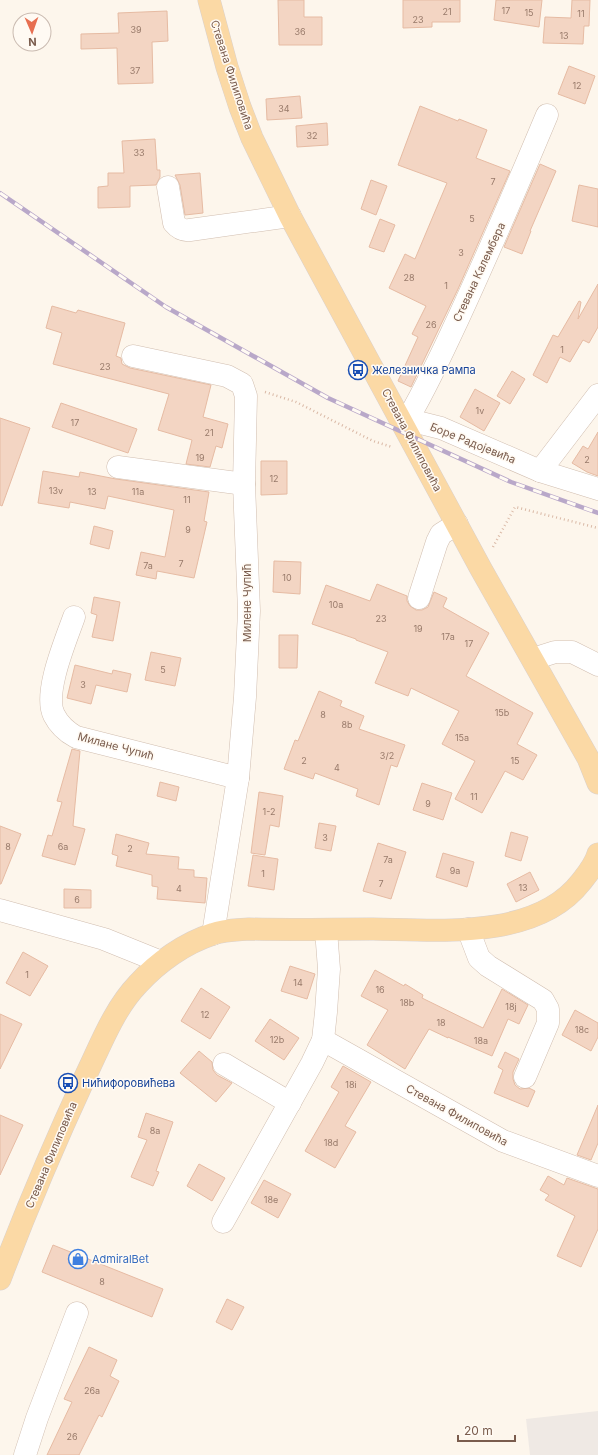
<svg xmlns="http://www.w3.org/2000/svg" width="598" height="1455" font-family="Inter,sans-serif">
	<rect width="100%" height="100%" fill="#fdf6ec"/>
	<polygon fill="#efe9e4" points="598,1411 598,1455 530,1455 526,1419"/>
	<g fill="#f3d5c3" stroke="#e6bba3">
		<polygon points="278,0 304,0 304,17 322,17 322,45 279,45"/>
		<polygon points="403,0 460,0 460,22 432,22 432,27 403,28"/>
		<polygon points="496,0 542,0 539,27 494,20"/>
		<polygon points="572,0 590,0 589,26 584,26 583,44 543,43 545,17 571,18"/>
		<polygon points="167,11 168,41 152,42 153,83 118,84 117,48 81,49 81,34 119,33 118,13"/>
		<polygon points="569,66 595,76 585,104 558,94"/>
		<polygon points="300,96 302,118 267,120 266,99"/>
		<polygon points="420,106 458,121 459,119 487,130 476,158 510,171 458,289 411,387 398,381 418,337 412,334 426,306 389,288 405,254 415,259 447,183 398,165"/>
		<polygon points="327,123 328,145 297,147 296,126"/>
		<polygon points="155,139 157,170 160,170 160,177 156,185 130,186 130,207 98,208 98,187 108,186 108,173 124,173 122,141"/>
		<polygon points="540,164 556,171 530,231 531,231 522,254 504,247"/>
		<polygon points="200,173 203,213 185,215 180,185 175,175"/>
		<polygon points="371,180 387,186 376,215 361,209"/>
		<polygon points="579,185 598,189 598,227 572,221"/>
		<polygon points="380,219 395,225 384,252 369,247"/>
		<polygon points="598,284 598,327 589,343 583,340 570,362 560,357 547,383 533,375 553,335 558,337 579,301 581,302 578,319"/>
		<polygon points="52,306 76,313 78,310 125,323 116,356 121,358 122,364 130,368 211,385 203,417 228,424 222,448 216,446 210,467 186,464 192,440 158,430 169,394 53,364 62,333 46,328"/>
		<polygon points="512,371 525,379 510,404 497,396"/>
		<polygon points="475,389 500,403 484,431 460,417"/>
		<polygon points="61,403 137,429 128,453 52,427"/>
		<polygon points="0,418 30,428 2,506 0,505"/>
		<polygon points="598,432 598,476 587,472 572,463 583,446 588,449"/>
		<polygon points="261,461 287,461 287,494 261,495"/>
		<polygon points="43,471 79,477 80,472 116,479 209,492 204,521 207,522 194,578 157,571 156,579 136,575 141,552 165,557 174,510 108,496 105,509 70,502 69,508 38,503"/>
		<polygon points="94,526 113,531 109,549 90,544"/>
		<polygon points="274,561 301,562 300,594 273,592"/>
		<polygon points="377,584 407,596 407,601 410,606 416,610 422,610 428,607 434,592 447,598 443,607 489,633 466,676 533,713 517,744 537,755 523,780 505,771 482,813 455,799 475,761 442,744 459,711 411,688 408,696 375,683 388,652 356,640 356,639 312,624 326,585 370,601"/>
		<polygon points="94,597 120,602 113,641 92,637 97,615 91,613"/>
		<polygon points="279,635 298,635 297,668 279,668"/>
		<polygon points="151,652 181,658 175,686 145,680"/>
		<polygon points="75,665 112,674 113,670 131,674 127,692 96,685 91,704 67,698"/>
		<polygon points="319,691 342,701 340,706 364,716 359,729 405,745 397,767 391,765 379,805 356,796 358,789 315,773 313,779 284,769 295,740 298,741"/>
		<polygon points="72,749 80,751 73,826 85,829 75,865 42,856 48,835 52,836 62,802 57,801"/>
		<polygon points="160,782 179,787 176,801 157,796"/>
		<polygon points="422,783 452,793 443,820 413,810"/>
		<polygon points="259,792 283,796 279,827 270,825 265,855 251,853"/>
		<polygon points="319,823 336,826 331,851 315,848"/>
		<polygon points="0,826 21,834 1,884 0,884"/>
		<polygon points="511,832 528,837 521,861 505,856"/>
		<polygon points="116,834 149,843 146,854 179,857 178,869 194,870 194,877 207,878 205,903 157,899 158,887 152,886 152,875 116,866 118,856 112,854"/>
		<polygon points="378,843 406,852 391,899 363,891"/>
		<polygon points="443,853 474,862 467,887 436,877"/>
		<polygon points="253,855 278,859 274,890 248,886"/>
		<polygon points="530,872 539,890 516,902 507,884"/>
		<polygon points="64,889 91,890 91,908 64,908"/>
		<polygon points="23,952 48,966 30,996 6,983"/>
		<polygon points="290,966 315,974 307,999 281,991"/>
		<polygon points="375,970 404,986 405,984 423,995 422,998 483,1028 502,989 528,1005 519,1024 508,1019 492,1056 448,1037 448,1038 429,1029 405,1069 367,1045 388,1010 361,996"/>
		<polygon points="201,988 230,1007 210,1039 181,1021"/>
		<polygon points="575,1010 598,1023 598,1037 591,1051 562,1035"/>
		<polygon points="0,1014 22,1024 0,1069"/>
		<polygon points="270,1019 299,1038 284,1060 255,1041"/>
		<polygon points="199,1051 212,1062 213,1070 217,1075 232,1083 216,1102 180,1073"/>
		<polygon points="505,1052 519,1059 513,1072 513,1079 515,1085 520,1089 529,1088 535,1091 528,1107 494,1093 503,1070 498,1067"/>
		<polygon points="343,1066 371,1082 345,1126 356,1132 335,1168 305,1151 339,1092 331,1087"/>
		<polygon points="598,1105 598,1143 591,1160 577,1155"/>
		<polygon points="146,1113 173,1122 156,1171 159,1172 153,1186 131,1177 147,1140 138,1137"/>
		<polygon points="0,1115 23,1125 0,1175"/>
		<polygon points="199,1164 225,1178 212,1201 187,1186"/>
		<polygon points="548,1176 564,1185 567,1178 598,1189 598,1229 581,1267 557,1256 575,1216 545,1200 549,1195 540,1190"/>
		<polygon points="264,1180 291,1194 278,1218 251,1203"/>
		<polygon points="53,1245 163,1289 152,1317 42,1272"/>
		<polygon points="227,1299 244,1307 232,1330 216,1322"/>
		<polygon points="89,1347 117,1360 110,1376 119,1381 102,1417 99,1415 79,1455 47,1455 72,1402 64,1399"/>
	</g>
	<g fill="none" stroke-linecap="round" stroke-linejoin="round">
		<g stroke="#d1beb0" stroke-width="23">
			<g id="minor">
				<path d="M 168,187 L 174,223 C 179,229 183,231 190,230 L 290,216"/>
				<polyline points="133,356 227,376 242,384 246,396 244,484 249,611 245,697 238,778 213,934"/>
				<path d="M 404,425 C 425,391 441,355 458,319 C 489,252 518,184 547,115"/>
				<polyline points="404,425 421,423 441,428 540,471 598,489"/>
				<polyline points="118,467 244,484"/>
				<polyline points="540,471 598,395"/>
				<polyline points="419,598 437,542 441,534 457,524"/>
				<path d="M 74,617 C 66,640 43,693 54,715 C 59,725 67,732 76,737 L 238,778"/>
				<polyline points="533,659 555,652 572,652 598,665"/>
				<polyline points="0,910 104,939 161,962"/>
				<polyline points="468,929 479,958 488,966 543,1000 548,1009 548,1023 525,1077"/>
				<polyline points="323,1040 503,1141 598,1176"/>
				<polyline points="224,1064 290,1103"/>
				<polyline points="223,1222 312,1063 323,1040 326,1012 329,969 326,930"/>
				<polyline points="25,1455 37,1418 77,1313"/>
			</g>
		</g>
		<g stroke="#dad1cd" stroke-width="23">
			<g id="major">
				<polyline points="209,0 227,67 240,107 252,138 290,216 481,569 588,758 598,783"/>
				<path d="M 0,1279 C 26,1210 55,1142 86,1075 C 101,1044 114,1009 138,984 C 158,962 185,943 213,934 C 224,930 237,930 249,929 C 290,930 332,929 373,929 C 438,930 536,940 581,882 C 588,873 595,865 598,854"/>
			</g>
		</g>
		<g stroke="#d9b8a5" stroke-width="2.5" stroke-dasharray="1 3" stroke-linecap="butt">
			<polyline points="265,392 296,402 373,441 392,447"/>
			<polyline points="493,547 515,507 598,528"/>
		</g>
		<use href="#minor" stroke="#fff" stroke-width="22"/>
		<use href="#major" stroke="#fbd9a5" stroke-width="22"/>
		<g stroke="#b9a8c9" stroke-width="4.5">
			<polyline id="rail" points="0,193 166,307 328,398 511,482 598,513"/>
		</g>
		<use href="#rail" stroke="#fffaf3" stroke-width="3" stroke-dasharray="9" stroke-linecap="butt"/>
	</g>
	<defs>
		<g id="bus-ring" transform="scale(1)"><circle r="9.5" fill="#fffaf3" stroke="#1a4fb4" stroke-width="1.5"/><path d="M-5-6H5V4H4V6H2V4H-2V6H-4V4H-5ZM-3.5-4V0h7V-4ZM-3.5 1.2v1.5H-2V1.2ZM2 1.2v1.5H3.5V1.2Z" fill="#1a4fb4"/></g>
		<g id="shop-ring" transform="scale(1)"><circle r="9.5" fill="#fffaf3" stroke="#3f7fe0" stroke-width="1.5"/><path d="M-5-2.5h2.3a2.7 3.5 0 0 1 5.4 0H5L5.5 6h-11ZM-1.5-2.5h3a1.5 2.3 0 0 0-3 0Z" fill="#3f7fe0"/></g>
	</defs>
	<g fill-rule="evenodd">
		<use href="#bus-ring" x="358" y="370"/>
		<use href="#bus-ring" x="68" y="1083"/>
		<use href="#shop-ring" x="78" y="1259"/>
	</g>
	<g text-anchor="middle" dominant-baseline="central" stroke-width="3" stroke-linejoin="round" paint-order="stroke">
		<g font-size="9" fill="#987a6a">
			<text x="506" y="10">17</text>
			<text x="447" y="11">21</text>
			<text x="529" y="12">15</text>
			<text x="581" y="13">11</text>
			<text x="418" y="19">23</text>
			<text x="136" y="29">39</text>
			<text x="300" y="31">36</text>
			<text x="564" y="35">13</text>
			<text x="135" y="70">37</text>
			<text x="577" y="85">12</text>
			<text x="284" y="108">34</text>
			<text x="312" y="135">32</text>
			<text x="139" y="152">33</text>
			<text x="493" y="181">7</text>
			<text x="472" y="218">5</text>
			<text x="461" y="252">3</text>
			<text x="409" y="277">28</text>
			<text x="446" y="285">1</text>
			<text x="431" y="324">26</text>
			<text x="562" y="349">1</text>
			<text x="105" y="366">23</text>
			<text x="480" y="410">1v</text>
			<text x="75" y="422">17</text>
			<text x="209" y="432">21</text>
			<text x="200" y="457">19</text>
			<text x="587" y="459">2</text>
			<text x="274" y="478">12</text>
			<text x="56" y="490">13v</text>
			<text x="92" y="491">13</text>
			<text x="138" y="491">11a</text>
			<text x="187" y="499">11</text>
			<text x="188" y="529">9</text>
			<text x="181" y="563">7</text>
			<text x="148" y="565">7a</text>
			<text x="287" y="577">10</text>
			<text x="336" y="604">10a</text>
			<text x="381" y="618">23</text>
			<text x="418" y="628">19</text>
			<text x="448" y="636">17a</text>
			<text x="469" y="643">17</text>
			<text x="163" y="669">5</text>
			<text x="83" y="684">3</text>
			<text x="502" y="712">15b</text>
			<text x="323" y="714">8</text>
			<text x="347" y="724">8b</text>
			<text x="462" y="737">15a</text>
			<text x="387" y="755">3/2</text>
			<text x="304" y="760">2</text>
			<text x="515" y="760">15</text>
			<text x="337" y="767">4</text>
			<text x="474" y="796">11</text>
			<text x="428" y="803">9</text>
			<text x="269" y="811">1-2</text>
			<text x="325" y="837">3</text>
			<text x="8" y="846">8</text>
			<text x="63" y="846">6a</text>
			<text x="130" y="848">2</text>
			<text x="388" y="859">7a</text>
			<text x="455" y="870">9a</text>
			<text x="263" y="873">1</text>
			<text x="381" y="883">7</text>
			<text x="523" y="887">13</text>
			<text x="179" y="888">4</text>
			<text x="77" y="899">6</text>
			<text x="27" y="974">1</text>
			<text x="298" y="982">14</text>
			<text x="380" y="989">16</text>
			<text x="407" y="1002">18b</text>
			<text x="511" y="1006">18j</text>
			<text x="205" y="1014">12</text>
			<text x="441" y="1022">18</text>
			<text x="582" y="1029">18c</text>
			<text x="277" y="1039">12b</text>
			<text x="481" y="1040">18a</text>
			<text x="351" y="1084">18i</text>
			<text x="155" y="1130">8a</text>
			<text x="331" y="1142">18d</text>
			<text x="271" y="1199">18e</text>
			<text x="102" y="1281">8</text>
			<text x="92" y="1390">26a</text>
			<text x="72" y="1436">26</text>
		</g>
		<g font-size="11" fill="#7a5c4d" stroke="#fffaf3">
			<text transform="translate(232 75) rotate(72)">Стевана Филиповића</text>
			<text transform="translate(479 272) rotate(-65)">Стевана Калембера</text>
			<text transform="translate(412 440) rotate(62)">Стевана Филиповића</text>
			<text transform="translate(473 443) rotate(22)">Боре Радојевића</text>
			<text transform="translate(247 603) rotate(-90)">Милене Чупић</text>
			<text transform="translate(116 746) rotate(15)">Милане Чупић</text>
			<text transform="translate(457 1115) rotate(29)">Стевана Филиповића</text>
			<text transform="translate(51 1155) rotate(-67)">Стевана Филиповића</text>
		</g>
		<g font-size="11" fill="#164399" stroke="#fffaf3" text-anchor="start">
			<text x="372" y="370">Железничка Рампа</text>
			<text x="82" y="1083">Нићифоровићева</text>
		</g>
		<g font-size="11" fill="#366cbe" stroke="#fffaf3" text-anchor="start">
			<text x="92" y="1259">AdmiralBet</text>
		</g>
	</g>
	<g transform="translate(32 32) rotate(178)"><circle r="19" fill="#fffaf3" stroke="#cabbb1"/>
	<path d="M0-3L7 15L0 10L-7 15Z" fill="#e76f51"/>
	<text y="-6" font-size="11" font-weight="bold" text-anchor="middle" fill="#7a5c4d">N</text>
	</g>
	<path d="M458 1435v6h57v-6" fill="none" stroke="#7a5c4d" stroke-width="2"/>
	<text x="464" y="1435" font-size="12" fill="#7a5c4d" stroke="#fffaf3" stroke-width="3" paint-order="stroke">20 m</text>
</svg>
